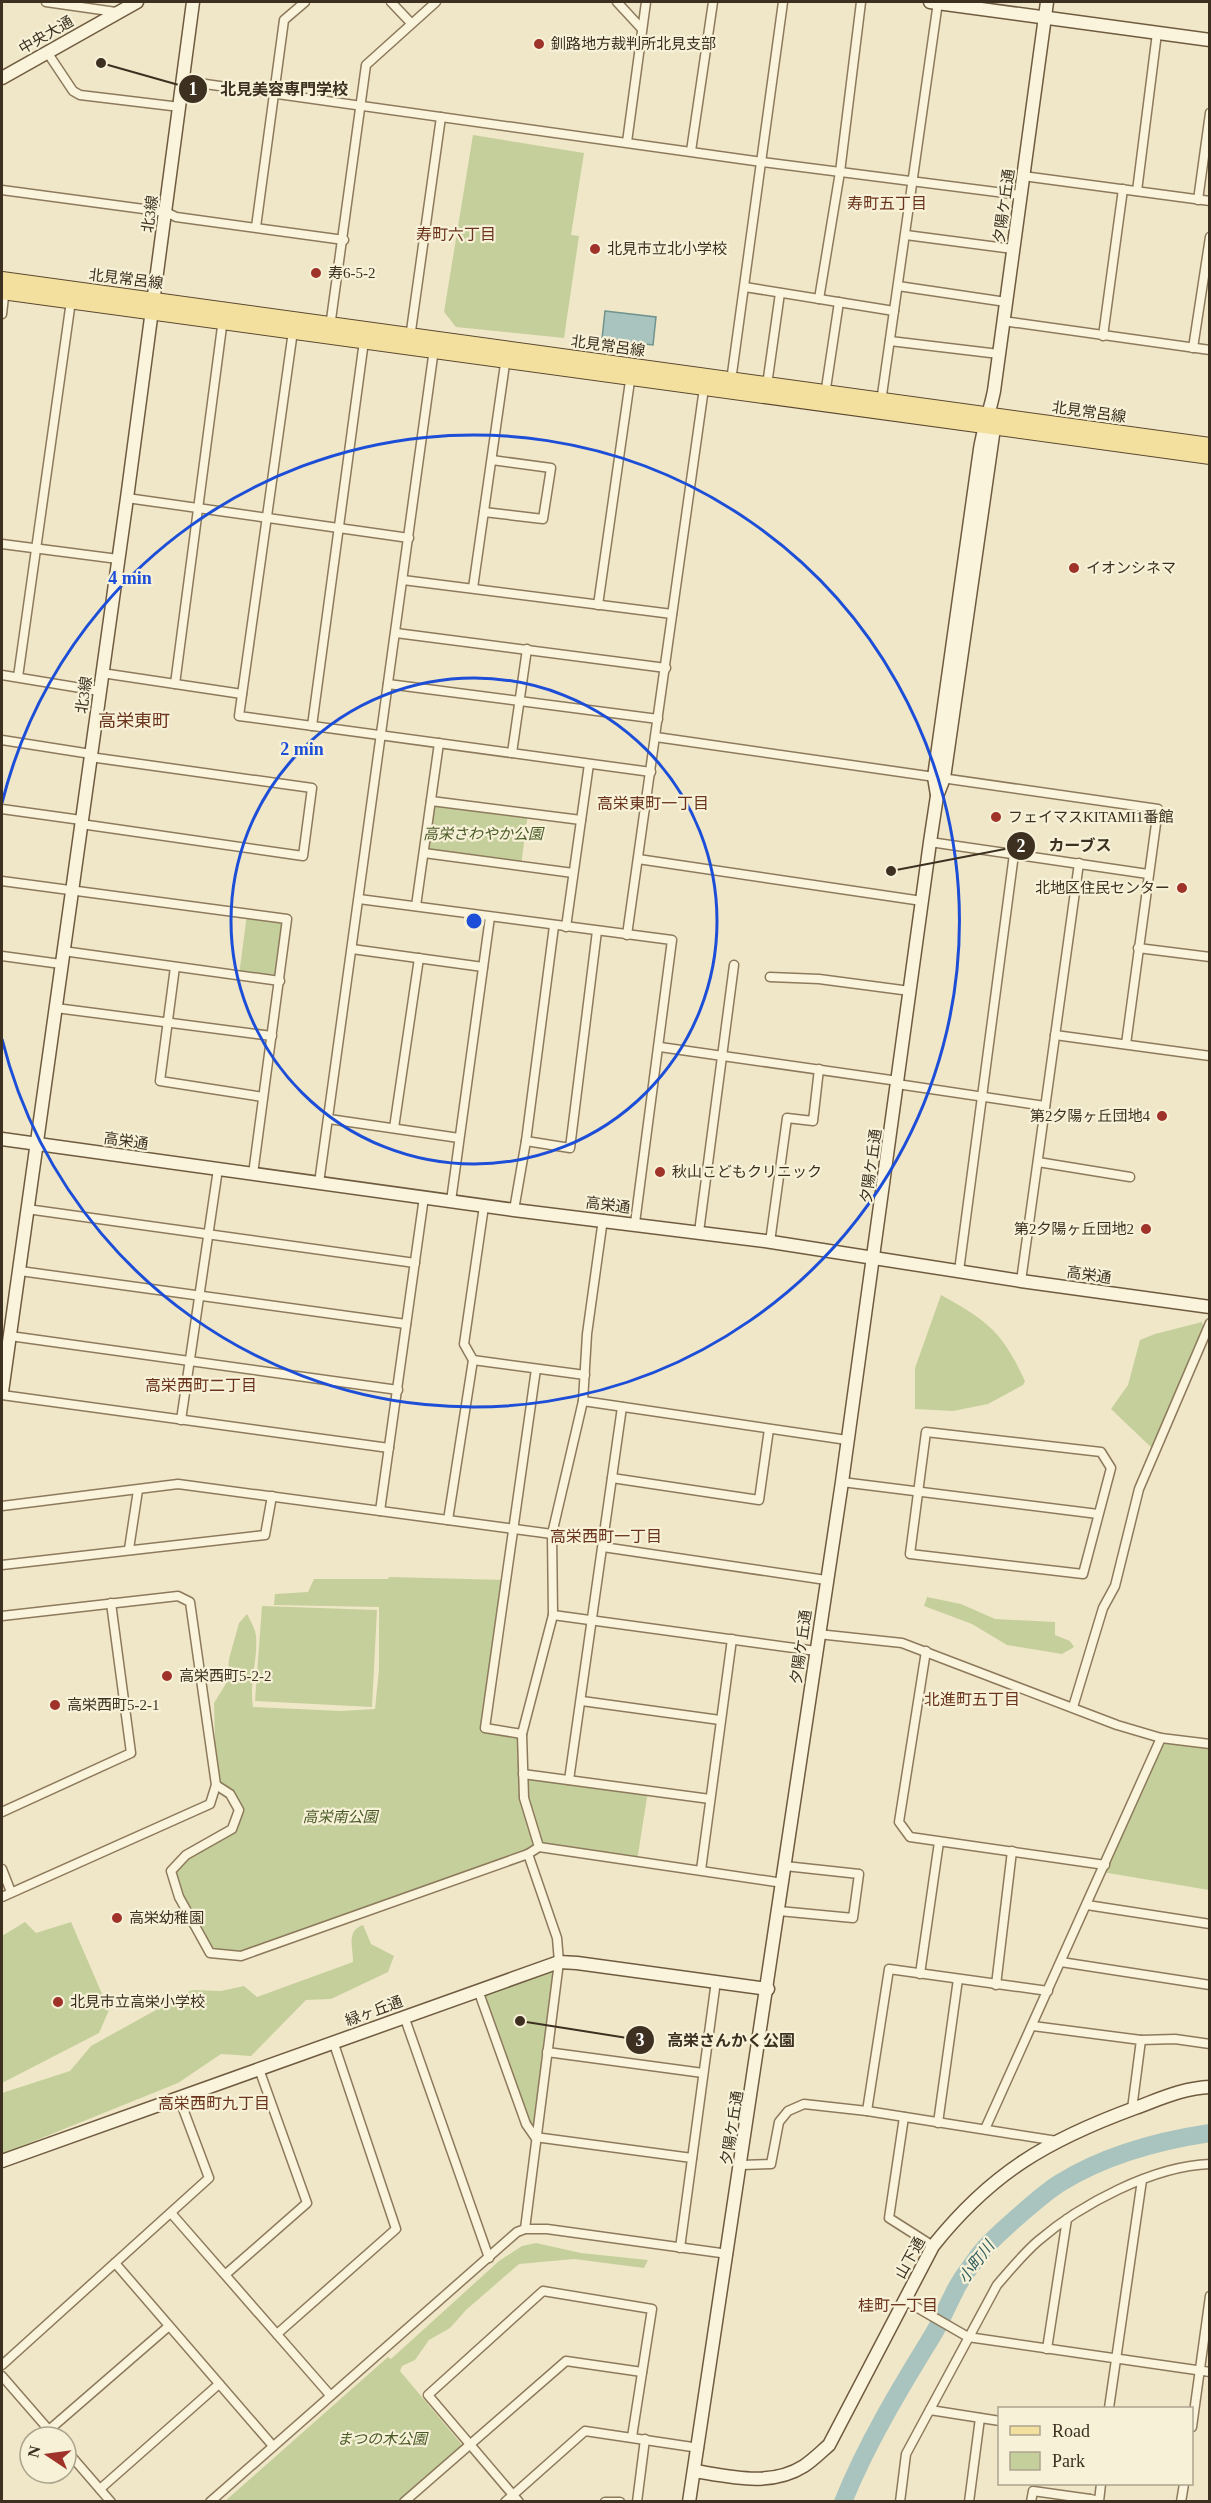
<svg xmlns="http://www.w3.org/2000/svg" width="1211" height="2503" font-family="'Times New Roman','Noto Sans JP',serif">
	<rect width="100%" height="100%" fill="#f0e7c8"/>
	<g fill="#c5cf9b">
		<polygon points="473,135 584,153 571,235 579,236 564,338 456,327 444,312"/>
		<polygon points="431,801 528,813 521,866 424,853"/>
		<polygon points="247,914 287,919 280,981 239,975"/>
		<path d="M 941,1295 C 988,1321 1002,1332 1025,1381 L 1023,1385 L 988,1404 L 953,1411 L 915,1409 L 915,1368 Z"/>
		<polygon points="1202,1322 1204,1329 1153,1449 1111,1409 1128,1385 1140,1340 1155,1334"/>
		<path d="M 389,1577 L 506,1580 L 485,1728 L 522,1734 L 524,1774 L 648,1791 L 637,1861 L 539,1847 L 241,1956 L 210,1953 L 171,1871 L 186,1855 L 232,1829 L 237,1807 L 216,1785 L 214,1703 L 227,1682 L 229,1659 L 239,1623 L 247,1614 C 250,1620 255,1628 256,1636 C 258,1661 249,1681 253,1707 L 341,1711 L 375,1709 L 379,1669 L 379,1607 L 274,1605 L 275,1594 L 308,1592 L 314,1579 L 388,1579 Z"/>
		<polygon points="927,1597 961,1604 995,1619 1055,1622 1055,1635 1070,1641 1074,1647 1062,1654 1007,1645 972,1624 924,1606"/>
		<polygon points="262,1606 377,1610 372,1707 255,1701"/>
		<polygon points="1161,1738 1209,1744 1209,1890 1102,1872"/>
		<polygon points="25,1922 36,1933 71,1922 109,2010 99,2033 2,2083 2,1936"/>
		<path d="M 363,1925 L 371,1944 L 394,1956 L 388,1972 L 331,1999 L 306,2000 L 251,2056 L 221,2054 L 178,2083 L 2,2154 L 2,2093 L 70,2071 L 91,2046 L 192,1990 L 221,1991 L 244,1986 L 257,1997 L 353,1962 C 353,1946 346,1931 363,1925 Z"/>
		<polygon points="559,1962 535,2137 478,1990"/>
		<polygon points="536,2243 581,2253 648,2260 644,2268 574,2259 519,2264 466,2310 450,2328 429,2340 415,2360 402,2366 400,2371 463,2446 398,2501 224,2502 388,2357 391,2359 499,2261 522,2246"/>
	</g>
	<polygon fill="#a9c4be" stroke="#6f938d" stroke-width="1.5" points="605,311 656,317 653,345 602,339"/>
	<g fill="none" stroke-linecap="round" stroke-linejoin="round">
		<path stroke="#a9c4be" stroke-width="18" d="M 843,2502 C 866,2445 899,2390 931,2338 C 940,2324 946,2308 954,2293 C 959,2281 968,2270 976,2259 C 986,2244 1001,2232 1014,2220 C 1028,2208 1044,2193 1060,2183 C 1105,2155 1157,2141 1210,2133"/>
		<g stroke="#8d7a5c" stroke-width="11">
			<g id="street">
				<polyline points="46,2 116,12"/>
				<polyline points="391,2 411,23"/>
				<polyline points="617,2 642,29"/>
				<polyline points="47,52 73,91 80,95 180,107"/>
				<polyline points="184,81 762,162 1020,195"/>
				<polyline points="627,142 646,2"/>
				<polyline points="691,151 713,2"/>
				<polyline points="1023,176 1210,201"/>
				<polyline points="2,190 166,212 176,217 344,240"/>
				<polyline points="1137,191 1157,33"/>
				<polyline points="1198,200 1210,113"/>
				<polyline points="256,227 284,20 305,2"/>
				<polyline points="906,235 1013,249"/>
				<polyline points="898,286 1006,302"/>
				<polyline points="745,287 894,311"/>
				<polyline points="819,299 840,172 861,2"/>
				<polyline points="2,314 5,288"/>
				<polyline points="1003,321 1210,350"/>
				<polyline points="330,327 366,65 436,2"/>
				<polyline points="293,331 239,716 651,772"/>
				<polyline points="1103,336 1123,189"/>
				<polyline points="410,338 441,117"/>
				<polyline points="890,341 999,354"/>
				<polyline points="1193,348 1210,237"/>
				<polyline points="731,381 783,2"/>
				<polyline points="767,385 780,293"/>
				<polyline points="825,395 839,302"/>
				<polyline points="881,402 938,2"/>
				<polyline points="127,498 409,538"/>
				<polyline points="484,512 543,519 551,468 492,460"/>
				<polyline points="2,544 118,559"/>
				<polyline points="403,580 672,614"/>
				<polyline points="473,588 506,357"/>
				<polyline points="598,605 631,374"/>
				<polyline points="396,633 666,668"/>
				<polyline points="102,673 242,694"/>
				<polyline points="2,675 99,691"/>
				<polyline points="18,677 71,301"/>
				<polyline points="175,684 223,319"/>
				<polyline points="388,684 658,719"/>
				<polyline points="312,726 364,341"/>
				<polyline points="656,737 1158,809 1126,1044"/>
				<polyline points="2,740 91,754"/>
				<polyline points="512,753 527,649"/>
				<polyline points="431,801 581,820"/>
				<polyline points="2,809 81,820"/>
				<polyline points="81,824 303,856 312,788 90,757"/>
				<polyline points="930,842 1148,874"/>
				<polyline points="424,853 573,873"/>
				<polyline points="638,859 922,901"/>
				<polyline points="2,881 287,919 253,1174"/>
				<polyline points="359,899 672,940 635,1223"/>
				<polyline points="416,906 439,743"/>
				<polyline points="566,927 589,764"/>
				<polyline points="627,935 704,388"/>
				<polyline points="1138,948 1210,957"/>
				<polyline points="352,949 483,967"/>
				<polyline points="63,951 280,981"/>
				<polyline points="2,956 61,964"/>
				<polyline points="175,967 160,1081 263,1097"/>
				<polyline points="770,977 819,979 910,991"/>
				<polyline points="56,1008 272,1036"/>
				<polyline points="1055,1035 1210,1056"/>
				<polyline points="660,1047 898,1081"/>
				<polyline points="897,1084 1045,1106"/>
				<polyline points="329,1119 459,1138"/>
				<polyline points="394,1128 419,958"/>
				<polyline points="526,1141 570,1148 597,931"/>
				<polyline points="1038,1162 1130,1177"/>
				<polyline points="319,1183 434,349"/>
				<polyline points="451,1201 490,917"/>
				<polyline points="27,1209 415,1263"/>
				<polyline points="514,1210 526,1141 554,926"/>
				<polyline points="699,1232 734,965"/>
				<polyline points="770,1242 787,1118 813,1121 819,1069"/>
				<polyline points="20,1271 406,1324"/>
				<polyline points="959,1271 1014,854"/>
				<polyline points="1021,1281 1079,863"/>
				<polyline points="10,1336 398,1390"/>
				<polyline points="473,1360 585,1375"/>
				<polyline points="2,1395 389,1448"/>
				<polyline points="583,1401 847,1440"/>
				<polyline points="181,1420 218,1169"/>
				<polygon points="926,1432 1101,1452 1111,1468 1083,1574 910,1554"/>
				<polyline points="612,1478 759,1500 769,1429"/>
				<polyline points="842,1482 1098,1514"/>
				<polyline points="2,1506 178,1484 552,1534"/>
				<polyline points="380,1511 424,1197"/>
				<polyline points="448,1520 473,1360 464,1344 484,1206"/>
				<polyline points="603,1547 826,1580"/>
				<polyline points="129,1549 138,1490"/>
				<polyline points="2,1565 265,1535 272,1496"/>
				<polyline points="553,1615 816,1651"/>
				<polyline points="2,1616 178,1596 190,1602 216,1785 210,1804 2,1897"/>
				<polyline points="818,1634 902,1643 1117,1725 1161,1738 1210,1744"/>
				<polyline points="926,1651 899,1822 910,1837 1105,1865"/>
				<polyline points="582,1701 720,1720"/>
				<polyline points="1073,1707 1103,1608 1115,1586 1139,1489 1210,1323"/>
				<polyline points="522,1734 485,1728 536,1369"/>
				<polyline points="523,1774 710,1799"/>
				<polyline points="569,1780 622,1407"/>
				<polyline points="216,1785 230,1794 239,1810 232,1829 186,1855 171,1871 179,1897 210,1953 241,1956 528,1854 539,1847 783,1883"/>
				<polyline points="2,1812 131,1753 111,1603"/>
				<polyline points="539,1847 524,1798 522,1734 553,1615 552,1534 583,1401 587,1334 603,1219"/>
				<polyline points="2,1869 11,1892"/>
				<polyline points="701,1870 732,1639"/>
				<polyline points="1087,1905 1210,1924"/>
				<polyline points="779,1911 853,1918 859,1874 785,1866"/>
				<polyline points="1061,1962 1210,1985"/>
				<polyline points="920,1974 939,1842"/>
				<polyline points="996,1985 1012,1851"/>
				<polyline points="478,1990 526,2124 535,2137 692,2158"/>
				<polyline points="404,2016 489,2258"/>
				<polyline points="1033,2026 1141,2040 1132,2109"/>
				<polyline points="1141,2040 1175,2039 1210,2044"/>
				<polyline points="547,2052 703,2073"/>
				<polyline points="867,2111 889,1969 1048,1991"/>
				<polyline points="904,2117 889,2218 933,2246"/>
				<polyline points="938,2123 958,1979"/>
				<polyline points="985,2129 1161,1738"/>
				<polyline points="741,2165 771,2164 779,2122 788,2111 804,2104 867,2111 1057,2141"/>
				<polyline points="171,2213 330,2395"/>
				<polyline points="525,2229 559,1962 557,1938 528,1854"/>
				<polyline points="680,2248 716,1981"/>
				<polyline points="115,2263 273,2446"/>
				<polyline points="226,2274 307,2203 259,2069"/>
				<polyline points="904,2300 968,2337 1210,2372"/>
				<polyline points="277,2334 396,2229 333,2041"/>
				<polyline points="1047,2349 1067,2219"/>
				<polyline points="2,2365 209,2178 179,2098"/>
				<polyline points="2,2376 55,2437"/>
				<polyline points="1109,2408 1142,2180"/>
				<polyline points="930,2410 1000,2421"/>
				<polyline points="1192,2427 1210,2296"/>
				<polyline points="49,2430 169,2326"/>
				<polyline points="66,2450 111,2502"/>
				<polyline points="100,2489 219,2384"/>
				<polyline points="210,2502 517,2232 525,2229 547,2229 728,2254"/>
				<polyline points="404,2502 566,2361 642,2372"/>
				<polyline points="505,2502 585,2431 699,2448"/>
				<polyline points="519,2502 428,2395 543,2291 652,2309 632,2437"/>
				<polyline points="605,2502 620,2502"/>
				<polyline points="637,2502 645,2439"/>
				<path d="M 900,2502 L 906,2454 L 997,2285 C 1010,2270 1023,2254 1038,2241 C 1081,2204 1153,2166 1210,2164"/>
				<polyline points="969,2502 980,2418"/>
				<polyline points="1031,2502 1033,2491 1090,2499"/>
				<polyline points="1090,2502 1090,2499 1099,2501 1101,2484"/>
				<polyline points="1181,2502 1184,2484"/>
			</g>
		</g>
		<g stroke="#6f5b3f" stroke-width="15">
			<g id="secondary">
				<polyline points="930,2 1210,40"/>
				<polyline points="2,78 137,2"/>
				<path d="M 937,795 L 934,777 L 980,449 C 983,429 990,411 994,391 L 1047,2"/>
				<polyline points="2,1139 514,1210 765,1241 1021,1281 1210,1307"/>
				<polyline points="2,1392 127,498 193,2"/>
				<polyline points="2,2161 559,1962 577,1963 768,1989"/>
				<path d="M 695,2471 C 731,2477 771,2487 804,2466 C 813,2460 821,2452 829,2445 L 933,2246 C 992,2172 1048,2140 1135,2108 C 1160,2099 1183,2088 1210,2087"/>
				<polyline points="689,2502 842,1482 930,842 937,796 944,778 994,428 992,420"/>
			</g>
		</g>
		<g stroke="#5b4830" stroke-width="16">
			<g id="primary">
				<polyline points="2,279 1210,445"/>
				<polyline points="2,292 1210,457"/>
			</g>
		</g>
		<use href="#street" stroke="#faf4dc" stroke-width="8"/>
		<use href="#secondary" stroke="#faf4dc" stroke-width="12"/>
		<use href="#primary" stroke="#f3e09f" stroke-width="14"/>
	</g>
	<g fill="none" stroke="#1d4ed8" stroke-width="3">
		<circle cx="474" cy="921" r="243"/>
		<path d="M2 803A486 486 0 1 1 2 1039"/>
	</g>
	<g fill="#9f3229" stroke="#f7f1d8" stroke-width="2">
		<circle cx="539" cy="44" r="6"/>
		<circle cx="595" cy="249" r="6"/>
		<circle cx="316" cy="273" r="6"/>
		<circle cx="1074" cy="568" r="6"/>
		<circle cx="996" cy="817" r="6"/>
		<circle cx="1182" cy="888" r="6"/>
		<circle cx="1162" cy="1116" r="6"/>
		<circle cx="660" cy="1172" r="6"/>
		<circle cx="1146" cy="1229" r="6"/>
		<circle cx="167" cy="1676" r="6"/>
		<circle cx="55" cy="1705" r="6"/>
		<circle cx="117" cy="1918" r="6"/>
		<circle cx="58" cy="2002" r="6"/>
	</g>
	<g text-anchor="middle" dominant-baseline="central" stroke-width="4.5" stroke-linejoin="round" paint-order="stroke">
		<g font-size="15" fill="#3d3020" stroke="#f7f1d8">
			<text transform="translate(46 35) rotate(-30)">中央大通</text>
			<text transform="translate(1004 206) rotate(-82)">夕陽ケ丘通</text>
			<text transform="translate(150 214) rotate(-82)">北3線</text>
			<text transform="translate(126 279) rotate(7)">北見常呂線</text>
			<text transform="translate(608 346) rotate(8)">北見常呂線</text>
			<text transform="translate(1089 412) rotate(8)">北見常呂線</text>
			<text transform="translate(84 695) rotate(-82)">北3線</text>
			<text transform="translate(126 1141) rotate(8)">高栄通</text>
			<text transform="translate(871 1166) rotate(-82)">夕陽ケ丘通</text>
			<text transform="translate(608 1205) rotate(7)">高栄通</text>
			<text transform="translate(1089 1275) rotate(8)">高栄通</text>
			<text transform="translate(801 1647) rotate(-82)">夕陽ケ丘通</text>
			<text transform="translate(374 2011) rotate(-20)">緑ヶ丘通</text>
			<text transform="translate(732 2128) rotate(-81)">夕陽ケ丘通</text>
			<text transform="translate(910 2258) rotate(-61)">山下通</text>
		</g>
		<g font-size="15" fill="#3d3020" stroke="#f7f1d8" text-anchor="start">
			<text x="551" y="44">釧路地方裁判所北見支部</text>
			<text x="607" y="249">北見市立北小学校</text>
			<text x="328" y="273">寿6-5-2</text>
			<text x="1086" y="568">イオンシネマ</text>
			<text x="1008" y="817">フェイマスKITAMI1番館</text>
			<text x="1170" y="888" text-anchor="end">北地区住民センター</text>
			<text x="1150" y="1116" text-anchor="end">第2夕陽ヶ丘団地4</text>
			<text x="672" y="1172">秋山こどもクリニック</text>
			<text x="1134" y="1229" text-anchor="end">第2夕陽ヶ丘団地2</text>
			<text x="179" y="1676">高栄西町5-2-2</text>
			<text x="67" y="1705">高栄西町5-2-1</text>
			<text x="129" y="1918">高栄幼稚園</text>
			<text x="70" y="2002">北見市立高栄小学校</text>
		</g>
		<g font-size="15" font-style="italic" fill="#495a26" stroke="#f7f1d8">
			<text x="483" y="834">高栄さわやか公園</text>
			<text x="340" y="1817">高栄南公園</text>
			<text x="382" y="2439">まつの木公園</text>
		</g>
		<g font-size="16" fill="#6b341d" stroke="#f7f1d8">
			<text x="887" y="203">寿町五丁目</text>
			<text x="456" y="234">寿町六丁目</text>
			<text x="653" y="803">高栄東町一丁目</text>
			<text x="201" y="1385">高栄西町二丁目</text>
			<text x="606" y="1536">高栄西町一丁目</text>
			<text x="972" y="1699">北進町五丁目</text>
			<text x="214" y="2103">高栄西町九丁目</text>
			<text x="898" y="2305">桂町一丁目</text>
		</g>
		<g font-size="16" font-style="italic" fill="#2f5c5d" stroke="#f7f1d8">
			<text transform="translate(976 2262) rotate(-53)">小町川</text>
		</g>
		<g font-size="18" fill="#6b341d" stroke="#f7f1d8">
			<text x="134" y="721">高栄東町</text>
		</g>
	</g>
	<circle cx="474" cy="921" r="9" fill="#1d4ed8" stroke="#f7f1d8" stroke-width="3"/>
	<g font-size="18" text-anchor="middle" font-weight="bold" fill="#1d4ed8" stroke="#f7f1d8" stroke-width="4.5" stroke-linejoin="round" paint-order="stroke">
		<text x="130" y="584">4 min</text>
		<text x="302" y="755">2 min</text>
	</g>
	<path fill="none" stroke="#3d3020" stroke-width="2" d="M101 63L193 89M891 871L1021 846M520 2021L640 2040"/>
	<g fill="#3d3020" stroke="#f7f1d8" stroke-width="2">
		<circle cx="101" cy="63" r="6"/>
		<circle cx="891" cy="871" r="6"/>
		<circle cx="520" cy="2021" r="6"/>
		<circle cx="193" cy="89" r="15"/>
		<circle cx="1021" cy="846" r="15"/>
		<circle cx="640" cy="2040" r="15"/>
	</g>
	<g font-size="18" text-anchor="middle" font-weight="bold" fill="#fff">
		<text x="193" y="95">1</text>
		<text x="1021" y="852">2</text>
		<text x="640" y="2046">3</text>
	</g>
	<g font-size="16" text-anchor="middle" font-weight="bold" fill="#3d3020" stroke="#f7f1d8" stroke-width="4.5" stroke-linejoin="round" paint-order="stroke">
		<text x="284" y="95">北見美容専門学校</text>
		<text x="1080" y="851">カーブス</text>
		<text x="731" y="2046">高栄さんかく公園</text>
	</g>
	<rect width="1211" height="2503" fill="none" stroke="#3d3020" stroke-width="6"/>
	<rect x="998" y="2407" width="195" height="78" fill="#f7f1d8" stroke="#ada48e" stroke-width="1.5"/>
	<rect x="1010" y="2426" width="30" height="9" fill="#f3e09f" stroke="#ada48e" stroke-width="1.5"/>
	<text x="1052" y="2437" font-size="18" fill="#3d3020">Road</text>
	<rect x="1010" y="2452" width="30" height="18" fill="#c5cf9b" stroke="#ada48e" stroke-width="1.5"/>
	<text x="1052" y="2467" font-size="18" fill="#3d3020">Park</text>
	<g transform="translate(48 2455) rotate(283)"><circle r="28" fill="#f7f1d8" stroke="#ada48e" stroke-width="1.5"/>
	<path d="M0-4.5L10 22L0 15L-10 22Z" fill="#9f3229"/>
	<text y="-9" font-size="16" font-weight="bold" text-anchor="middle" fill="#3d3020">N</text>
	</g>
</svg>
